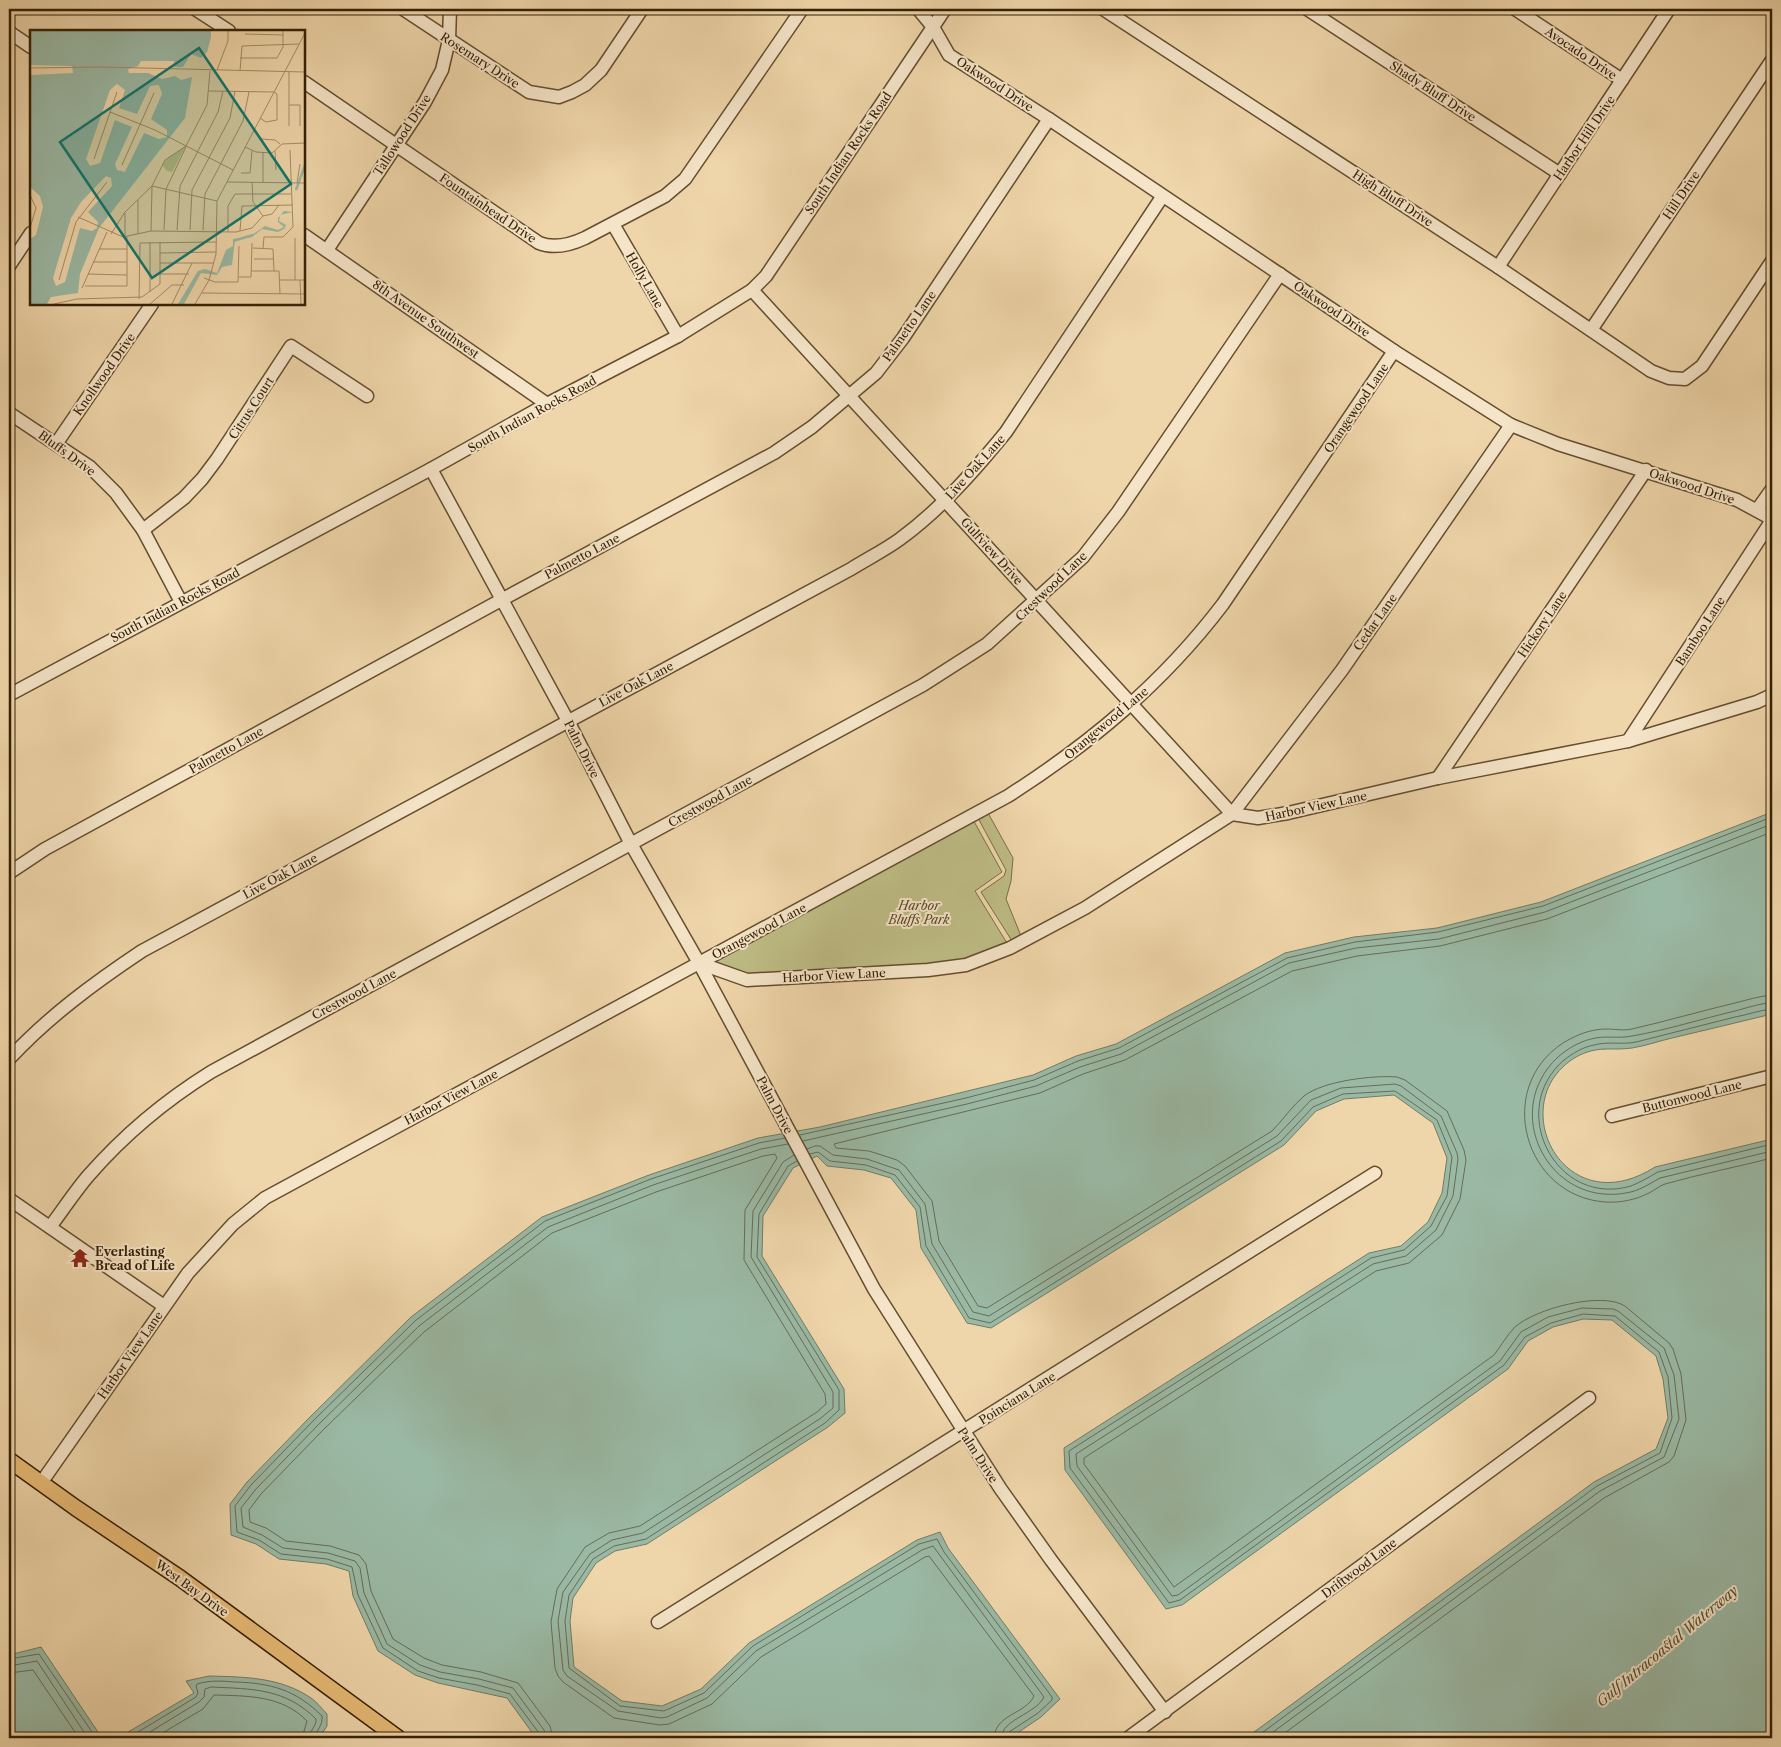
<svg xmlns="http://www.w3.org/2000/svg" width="1781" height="1747" font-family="'Libre Caslon Text',serif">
	<rect width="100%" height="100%" fill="#efd6aa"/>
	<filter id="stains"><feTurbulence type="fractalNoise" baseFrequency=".004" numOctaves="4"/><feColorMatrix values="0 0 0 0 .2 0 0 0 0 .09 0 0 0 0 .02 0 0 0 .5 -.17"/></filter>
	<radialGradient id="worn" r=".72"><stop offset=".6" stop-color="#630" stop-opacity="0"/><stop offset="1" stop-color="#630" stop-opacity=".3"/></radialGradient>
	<g fill="#bebc85" stroke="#7a6e45">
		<polygon points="988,813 1013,858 1011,881 1006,899 1021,936 1012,941 981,892 1004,876 1006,870 978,818"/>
		<polygon points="971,816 1002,872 975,891 1010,948 966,965 747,980 699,963"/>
	</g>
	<g fill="#9ab9a5" stroke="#727c65">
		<path d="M 1772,812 L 1772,1014 C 1739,1022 1706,1030 1672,1038 C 1659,1041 1645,1046 1632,1048 C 1610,1051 1598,1045 1576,1057 C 1502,1101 1563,1226 1655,1167 L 1772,1139 L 1772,1738 L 1246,1738 L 1594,1482 L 1656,1449 L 1668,1418 L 1663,1379 L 1656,1356 L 1612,1320 L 1583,1319 L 1553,1327 L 1528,1341 L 1508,1369 L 1182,1605 L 1166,1609 L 1065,1470 L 1064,1448 L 1369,1253 L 1401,1246 L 1428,1222 L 1442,1193 L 1447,1158 L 1433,1123 L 1394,1095 L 1344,1099 L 1316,1111 L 1284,1145 L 991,1328 L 967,1323 L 921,1248 L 916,1210 L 891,1178 L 864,1170 L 827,1166 L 817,1156 L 793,1168 L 763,1216 L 762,1256 L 844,1389 L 845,1413 L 828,1427 L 647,1544 L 615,1551 L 596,1563 L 573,1598 L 570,1621 L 574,1667 L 622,1701 L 662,1706 L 701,1689 L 749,1643 L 917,1540 L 940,1532 L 948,1548 L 1060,1699 L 1041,1717 L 1010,1738 L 536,1738 L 507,1698 L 438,1683 L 415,1675 L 378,1651 L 353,1596 L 349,1571 L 326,1564 L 279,1559 L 256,1544 L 231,1535 L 230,1504 L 247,1482 L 310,1417 L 411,1317 L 542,1217 L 649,1175 L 758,1138 L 820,1127 L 1033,1075 L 1076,1056 L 1116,1044 L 1285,953 L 1354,937 L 1437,928 L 1541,902 Z"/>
		<polygon points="41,1647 102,1738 9,1738 9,1655"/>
		<path d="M 209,1676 C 245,1677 280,1677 311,1698 C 317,1702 322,1709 327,1714 L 327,1726 L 319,1738 L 118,1738 L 194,1693 L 186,1681 Z"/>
	</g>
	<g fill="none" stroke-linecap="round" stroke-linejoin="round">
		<g stroke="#686c55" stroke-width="1">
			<path d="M 1772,995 C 1760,996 1747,1000 1735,1003 C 1701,1011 1667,1021 1632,1029 C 1624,1031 1615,1029 1606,1029 C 1591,1029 1576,1035 1563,1043 C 1494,1088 1524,1196 1605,1202 C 1620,1203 1635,1200 1649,1193 C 1655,1190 1659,1186 1665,1184 C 1700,1174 1737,1167 1772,1158"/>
			<path d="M 1772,1003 C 1760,1003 1747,1008 1735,1011 C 1701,1019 1667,1030 1632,1036 C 1618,1039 1605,1035 1591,1039 C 1579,1042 1567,1049 1558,1057 C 1500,1111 1548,1207 1626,1193 C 1639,1191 1649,1184 1660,1178 L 1772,1151"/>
			<path d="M 1772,1009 C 1760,1010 1747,1015 1735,1017 C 1702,1025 1669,1034 1636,1042 C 1622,1045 1608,1041 1594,1045 C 1583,1047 1573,1053 1564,1060 C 1506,1110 1556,1208 1631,1186 C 1641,1182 1649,1177 1658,1172 L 1772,1144"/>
			<polyline points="800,1135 966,1098 1034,1080 1078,1061 1119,1048 1287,958 1355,942 1438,932 1543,906 1772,817"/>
			<polyline points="803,1141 967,1104 1036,1086 1080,1067 1121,1054 1289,963 1356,948 1439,939 1545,912 1772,824"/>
			<polyline points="807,1149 815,1146 820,1146 833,1155 867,1159 899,1170 925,1204 932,1244 973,1312 989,1316 1277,1136 1311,1100 1341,1088 1395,1084 1401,1086 1441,1116 1457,1153 1458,1159 1453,1196 1436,1230 1406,1256 1373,1264 1076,1454 1077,1466 1172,1596 1178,1595 1500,1361 1521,1332 1548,1317 1582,1308 1613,1309 1618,1311 1664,1348 1674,1375 1679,1419 1664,1457 1600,1491 1265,1738"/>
			<polyline points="810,1154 818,1152 830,1161 866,1165 895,1175 920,1207 926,1246 969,1318 990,1323 1281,1141 1313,1107 1343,1094 1395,1091 1437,1120 1452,1157 1447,1196 1431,1226 1404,1250 1371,1258 1069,1451 1070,1468 1169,1603 1180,1600 1504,1365 1525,1337 1551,1323 1583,1314 1615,1316 1659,1352 1668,1377 1672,1418 1660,1453 1597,1486 1255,1738"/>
			<path d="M 794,1155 L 783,1162 L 753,1211 L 751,1257 L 833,1392 L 833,1408 L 821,1418 L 643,1533 L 612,1540 L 590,1554 L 563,1592 L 558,1621 L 563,1670 L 567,1676 L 618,1711 L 661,1718 L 667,1717 L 707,1698 L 756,1651 L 922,1550 L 933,1546 L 1044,1697 C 1036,1714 1002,1719 1001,1738"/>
			<polyline points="797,1161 788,1166 759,1214 757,1257 839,1390 839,1410 825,1423 646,1539 614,1546 593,1559 569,1595 565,1621 569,1668 620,1706 664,1711 704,1693 753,1646 919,1544 937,1539 944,1552 1052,1697 1052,1700 1038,1713 1009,1732 1008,1738"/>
			<polyline points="9,1659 39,1654 96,1738"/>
			<polyline points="9,1666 37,1661 88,1738"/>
			<polyline points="9,1673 33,1670 79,1738"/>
			<path d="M 128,1738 L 196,1697 L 198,1693 L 196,1686 L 197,1684 C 210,1680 222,1681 235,1682 C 271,1683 296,1690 322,1716 C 323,1726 316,1730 315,1738"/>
			<path d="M 140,1738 L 199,1702 L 204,1697 L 205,1689 L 211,1687 C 252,1689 285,1688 316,1719 C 317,1726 309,1731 309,1738"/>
			<path d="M 154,1738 L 203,1709 L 214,1695 C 247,1696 282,1695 307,1721 L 302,1738"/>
			<polyline points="540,1738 539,1733 510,1694 477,1685 439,1678 418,1671 383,1648 358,1595 352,1567 327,1559 281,1554 259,1540 237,1532 235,1506 251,1485 314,1420 415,1321 545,1221 651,1179 759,1143 785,1138"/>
			<polyline points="546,1738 544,1730 513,1688 479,1679 440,1672 420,1665 387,1644 364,1593 360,1568 355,1561 328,1553 283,1548 262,1535 243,1527 241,1508 256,1489 318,1425 419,1326 548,1227 653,1185 761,1149 788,1144"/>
			<path d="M 553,1738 L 550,1726 L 518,1683 L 481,1672 L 442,1665 L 424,1658 L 393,1639 L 371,1591 L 366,1564 L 359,1555 L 330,1546 L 286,1541 L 266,1528 L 250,1522 L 249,1510 L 261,1494 L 323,1430 L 424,1332 L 552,1233 L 656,1192 L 763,1156 L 775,1154 L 777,1158 L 745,1210 L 744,1260 L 825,1394 L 826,1404 L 817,1412 L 640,1526 L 609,1533 L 585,1547 L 557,1589 L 551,1622 L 555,1668 L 558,1676 L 563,1682 L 614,1718 L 660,1725 L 669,1724 L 712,1704 L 761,1657 L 925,1557 L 929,1556 L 1034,1696 C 1026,1714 995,1714 994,1738"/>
			<path d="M 1278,1738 L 1604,1498 L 1669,1462 L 1674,1456 L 1686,1420 L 1681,1374 L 1673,1349 L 1669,1343 L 1625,1306 C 1601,1291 1535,1309 1515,1327 C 1507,1335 1501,1346 1494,1355 L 1174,1587 L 1084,1464 L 1084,1458 L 1376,1271 L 1409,1263 L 1442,1235 L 1460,1199 L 1466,1160 L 1464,1150 L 1447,1111 L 1405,1080 L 1397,1077 C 1373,1075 1323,1081 1304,1096 C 1292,1106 1283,1120 1272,1131 L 987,1308 L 978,1306 L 939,1241 L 932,1201 L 905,1166 L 897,1160 L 869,1151 L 836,1148 L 834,1144 L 1040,1093 L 1083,1074 L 1125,1060 L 1292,971 L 1357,956 L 1440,946 L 1547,919 L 1772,832"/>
		</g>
		<g stroke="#644e2e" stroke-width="15">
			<g id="minor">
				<polyline points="195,9 229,31"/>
				<polyline points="403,9 529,92 559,97 572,92 585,85 601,70 642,9"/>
				<polyline points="918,9 933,27 949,55 1049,119 1394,351 1511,425 1558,444 1737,500 1772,519"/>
				<polyline points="1103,9 1498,267 1651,371 1669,378 1685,379 1702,366 1772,261"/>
				<polyline points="1307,9 1560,174"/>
				<polyline points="1515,9 1622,80"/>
				<polyline points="9,32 31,47"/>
				<path d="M 304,82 L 539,243 C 554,249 570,245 585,238 L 665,196 L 685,179 L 802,9"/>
				<polyline points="613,224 678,336"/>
				<polyline points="304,235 547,404"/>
				<polyline points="327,250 425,102 442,70 449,40 450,9"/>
				<polyline points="9,266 31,233"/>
				<polyline points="1498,267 1669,9"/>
				<polyline points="752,290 1232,814 1342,670 1511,425"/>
				<polyline points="1591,330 1772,60"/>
				<polyline points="9,413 90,467 116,493 143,530 181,602"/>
				<polyline points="56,444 152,304"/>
				<polyline points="431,469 568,721 631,844 699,963 874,1289 1000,1488 1051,1560 1165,1712"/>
				<polyline points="1757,510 1772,489"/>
				<polyline points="143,530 184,498 202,479 217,459 291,346 367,396"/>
				<polyline points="9,695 431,469 547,404 678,336 752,290 766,276 945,9"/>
				<polyline points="1628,741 1772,520"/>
				<polyline points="1438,778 1646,470"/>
				<polyline points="9,873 45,849 503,599 774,453 812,427 876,373 903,338 1049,119"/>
				<path d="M 699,963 L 1008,796 C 1091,743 1163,683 1223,604 L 1394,351"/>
				<path d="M 9,1059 C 48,1017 94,983 142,951 L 851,569 C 867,559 885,550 900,539 C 941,509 974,471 1006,432 L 1162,197"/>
				<polyline points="1612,1116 1772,1076"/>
				<polyline points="9,1199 164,1306"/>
				<path d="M 50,1227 C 63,1210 75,1191 89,1175 C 124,1135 166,1100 211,1072 L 923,685 L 987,644 L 1083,557 L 1118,512 L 1280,274"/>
				<polyline points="41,1483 188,1273 233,1224 265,1198 699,963 747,980 928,970 966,965 1010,948 1085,908 1232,814 1258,818 1288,813 1438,778 1628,741 1757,702 1772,695"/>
				<polyline points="658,1622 1375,1173"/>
				<polyline points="1128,1738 1589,1398"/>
			</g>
		</g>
		<g stroke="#352005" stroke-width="18">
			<polyline id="major" points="9,1460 76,1508 180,1578 398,1738"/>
		</g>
		<use href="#minor" stroke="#f5e4c8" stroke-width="12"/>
		<use href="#major" stroke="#e8bb75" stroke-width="15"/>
	</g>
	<defs>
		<g id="temple-bare" transform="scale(1.5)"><path d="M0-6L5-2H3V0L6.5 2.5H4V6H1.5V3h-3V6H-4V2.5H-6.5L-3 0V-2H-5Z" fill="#8f2418" stroke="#f5e4c8" stroke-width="2.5" paint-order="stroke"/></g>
	</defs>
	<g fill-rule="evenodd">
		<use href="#temple-bare" x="80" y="1258"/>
	</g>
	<g text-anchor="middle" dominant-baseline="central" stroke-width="4" stroke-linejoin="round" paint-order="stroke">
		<g font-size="12" fill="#352005" stroke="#f5e4c8">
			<text transform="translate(1581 53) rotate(34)">Avocado Drive</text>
			<text transform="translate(480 60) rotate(33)">Rosemary Drive</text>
			<text transform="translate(995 84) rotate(33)">Oakwood Drive</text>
			<text transform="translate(1433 91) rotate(33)">Shady Bluff Drive</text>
			<text transform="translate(402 135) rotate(-57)">Tallowood Drive</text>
			<text transform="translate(1584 138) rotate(-56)">Harbor Hill Drive</text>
			<text transform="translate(848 153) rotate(-56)">South Indian Rocks Road</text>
			<text transform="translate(1681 195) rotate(-56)">Hill Drive</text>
			<text transform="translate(1393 198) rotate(33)">High Bluff Drive</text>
			<text transform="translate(488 208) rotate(34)">Fountainhead Drive</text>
			<text transform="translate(645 280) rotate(60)">Holly Lane</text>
			<text transform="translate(1332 309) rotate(34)">Oakwood Drive</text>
			<text transform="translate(426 319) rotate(35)">8th Avenue Southwest</text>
			<text transform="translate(909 326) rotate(-55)">Palmetto Lane</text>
			<text transform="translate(104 374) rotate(-55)">Knollwood Drive</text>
			<text transform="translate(251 408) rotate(-57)">Citrus Court</text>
			<text transform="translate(1356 408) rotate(-56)">Orangewood Lane</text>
			<text transform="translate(532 414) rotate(-29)">South Indian Rocks Road</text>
			<text transform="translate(67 453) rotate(36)">Bluffs Drive</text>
			<text transform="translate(975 467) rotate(-48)">Live Oak Lane</text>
			<text transform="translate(1692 486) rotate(18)">Oakwood Drive</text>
			<text transform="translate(992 551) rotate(48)">Gulfview Drive</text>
			<text transform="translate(582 556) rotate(-28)">Palmetto Lane</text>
			<text transform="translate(1051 586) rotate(-44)">Crestwood Lane</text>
			<text transform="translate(175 605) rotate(-28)">South Indian Rocks Road</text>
			<text transform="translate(1375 622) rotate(-55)">Cedar Lane</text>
			<text transform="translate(1542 624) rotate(-56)">Hickory Lane</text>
			<text transform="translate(1700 631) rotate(-57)">Bamboo Lane</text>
			<text transform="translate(636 684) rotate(-28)">Live Oak Lane</text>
			<text transform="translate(1106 723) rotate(-40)">Orangewood Lane</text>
			<text transform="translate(582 749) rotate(63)">Palm Drive</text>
			<text transform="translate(226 750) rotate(-29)">Palmetto Lane</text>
			<text transform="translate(710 801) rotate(-29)">Crestwood Lane</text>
			<text transform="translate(1316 806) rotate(-12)">Harbor View Lane</text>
			<text transform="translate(280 876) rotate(-28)">Live Oak Lane</text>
			<text transform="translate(759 931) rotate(-28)">Orangewood Lane</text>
			<text transform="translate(834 975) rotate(-3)">Harbor View Lane</text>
			<text transform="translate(354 994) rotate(-28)">Crestwood Lane</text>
			<text transform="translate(1692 1096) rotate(-14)">Buttonwood Lane</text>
			<text transform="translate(451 1097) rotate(-28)">Harbor View Lane</text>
			<text transform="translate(775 1105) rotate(62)">Palm Drive</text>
			<text transform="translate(130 1355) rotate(-55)">Harbor View Lane</text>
			<text transform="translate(1017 1398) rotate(-32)">Poinciana Lane</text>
			<text transform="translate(978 1455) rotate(57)">Palm Drive</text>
			<text transform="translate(1359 1568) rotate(-37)">Driftwood Lane</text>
			<text transform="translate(192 1588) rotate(36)">West Bay Drive</text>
		</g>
		<g font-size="12" font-style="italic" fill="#574725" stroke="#f5e4c8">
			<text x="919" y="905">Harbor<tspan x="919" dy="14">Bluffs Park</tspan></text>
		</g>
		<g font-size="12" font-weight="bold" fill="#352005" stroke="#f5e4c8" text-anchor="start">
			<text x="95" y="1251">Everlasting<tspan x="95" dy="14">Bread of Life</tspan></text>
		</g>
		<g font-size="14" font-style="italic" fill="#534e35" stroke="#f5e4c8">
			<text transform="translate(1667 1646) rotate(-40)">Gulf Intracoastal Waterway</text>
		</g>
	</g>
	<g transform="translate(30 30)">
		<rect width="275" height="275" fill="#efd6aa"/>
		<path d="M 156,116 L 142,142 L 137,141 L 132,135 L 138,128 Z" fill="#bebc85"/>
		<path d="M 0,1 L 181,1 L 181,7 L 177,22 L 171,28 L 161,24 L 153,37 L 145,37 L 144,31 L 111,31 L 108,36 L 98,39 L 99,43 L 118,43 L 132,49 L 145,46 L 151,50 L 162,47 L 155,88 L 69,198 L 50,244 L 48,263 L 21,267 L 17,274 L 0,274 L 0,209 L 6,205 L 13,177 L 10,166 L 0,157 L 0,45 L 43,43 L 42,36 L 0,35 ZM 87,54 L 95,60 L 89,78 L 107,84 L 120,56 L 129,55 L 132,64 L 121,89 L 137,100 L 137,107 L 129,109 L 114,103 L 95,142 L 87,140 L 85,134 L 102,97 L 85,90 L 70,133 L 60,136 L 56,129 L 80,60 ZM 76,146 L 81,148 L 82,156 L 58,182 L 68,192 L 67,198 L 62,201 L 50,198 L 35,252 L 26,256 L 23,248 L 41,188 L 51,172 ZM 254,181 L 263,182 L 250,185 L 249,191 L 256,195 L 254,199 L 248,202 L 232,199 L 222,207 L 205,210 L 202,235 L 192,237 L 187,245 L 171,243 L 154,274 L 148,274 L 168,241 L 175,239 L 187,243 L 196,220 L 203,216 L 203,209 L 219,207 L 235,196 L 248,200 L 254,197 L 248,192 L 248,188 Z" fill="#9ab9a5" fill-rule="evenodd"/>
		<path fill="none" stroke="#9ab9a5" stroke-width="2.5" d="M 266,160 L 275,135M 203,211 L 223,205"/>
		<path fill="none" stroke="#a58d68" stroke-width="1" d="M 215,4 L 253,5M 210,28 L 247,28 L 253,17 L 253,1M 0,38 L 72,37 L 275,42M 187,40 L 198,11 L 198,1M 210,41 L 212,16 L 269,14M 259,42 L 259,96M 179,61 L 244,62M 259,75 L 270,75 L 270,96M 80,82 L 125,100 L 203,140M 230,88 L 236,92 L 247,90 L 247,64 L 244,62M 231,109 L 245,110 L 250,114M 215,117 L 226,122 L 242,123 L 252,114 L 275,113M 245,121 L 246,140M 64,129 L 87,62M 92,135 L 124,63M 211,143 L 220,143 L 222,121M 197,152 L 275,153M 222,152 L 223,172 L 233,186M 233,152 L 233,123M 267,153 L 270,134M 0,165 L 6,178 L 0,198M 95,183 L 95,207M 48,187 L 93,207 L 121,201 L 206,202 L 222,198 L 233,186 L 242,184 L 249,175M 134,200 L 136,159 L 156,117M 147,200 L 150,156 L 188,82 L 193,61M 160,200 L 162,160 L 200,88 L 205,61M 173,200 L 175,164 L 213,91 L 219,62M 121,201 L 122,156 L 187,171M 210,201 L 212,176 L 263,175M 198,202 L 198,176 L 205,164 L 261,164M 81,204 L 95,182 L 122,156 L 135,130 L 156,116 L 177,75 L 180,41M 108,204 L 108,170M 120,212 L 120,262M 223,218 L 243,219 L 244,241M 233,218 L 234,207 L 253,207 L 263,197 L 260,120M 69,219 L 97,219M 130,223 L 186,222M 224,229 L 244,229M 63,232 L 97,232M 130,233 L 184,233M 221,241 L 249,241 L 250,264M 58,244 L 97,245M 130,244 L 159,244M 209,247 L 221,247 L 222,213M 174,248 L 185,252 L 208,252 L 209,216M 29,250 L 46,192 L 77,152M 249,250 L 275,250M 265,250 L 265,208M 270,250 L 271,274M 55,256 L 97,256 L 97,207M 52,258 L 77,202M 172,263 L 275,264M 109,269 L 110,213 L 187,212M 24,274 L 47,269 L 112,267 L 130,254 L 130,212M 120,274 L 142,255 L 154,255M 142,274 L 162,233M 165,274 L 179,250 L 186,224 L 187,171 L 275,3"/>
		<path fill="#0f766e" fill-opacity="0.15" stroke="#0f766e" stroke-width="2.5" d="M 169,18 L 261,154 L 122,248 L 30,112 Z"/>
		<rect width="275" height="275" fill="none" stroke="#352005" stroke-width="2.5"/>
	</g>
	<rect width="1781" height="1747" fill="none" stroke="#efd6aa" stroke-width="30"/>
	<rect x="10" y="10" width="1761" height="1727" fill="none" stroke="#352005" stroke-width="2.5"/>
	<rect x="15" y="15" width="1751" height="1717" fill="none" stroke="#352005"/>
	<rect width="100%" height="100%" filter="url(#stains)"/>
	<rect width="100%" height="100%" fill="url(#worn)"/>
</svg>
